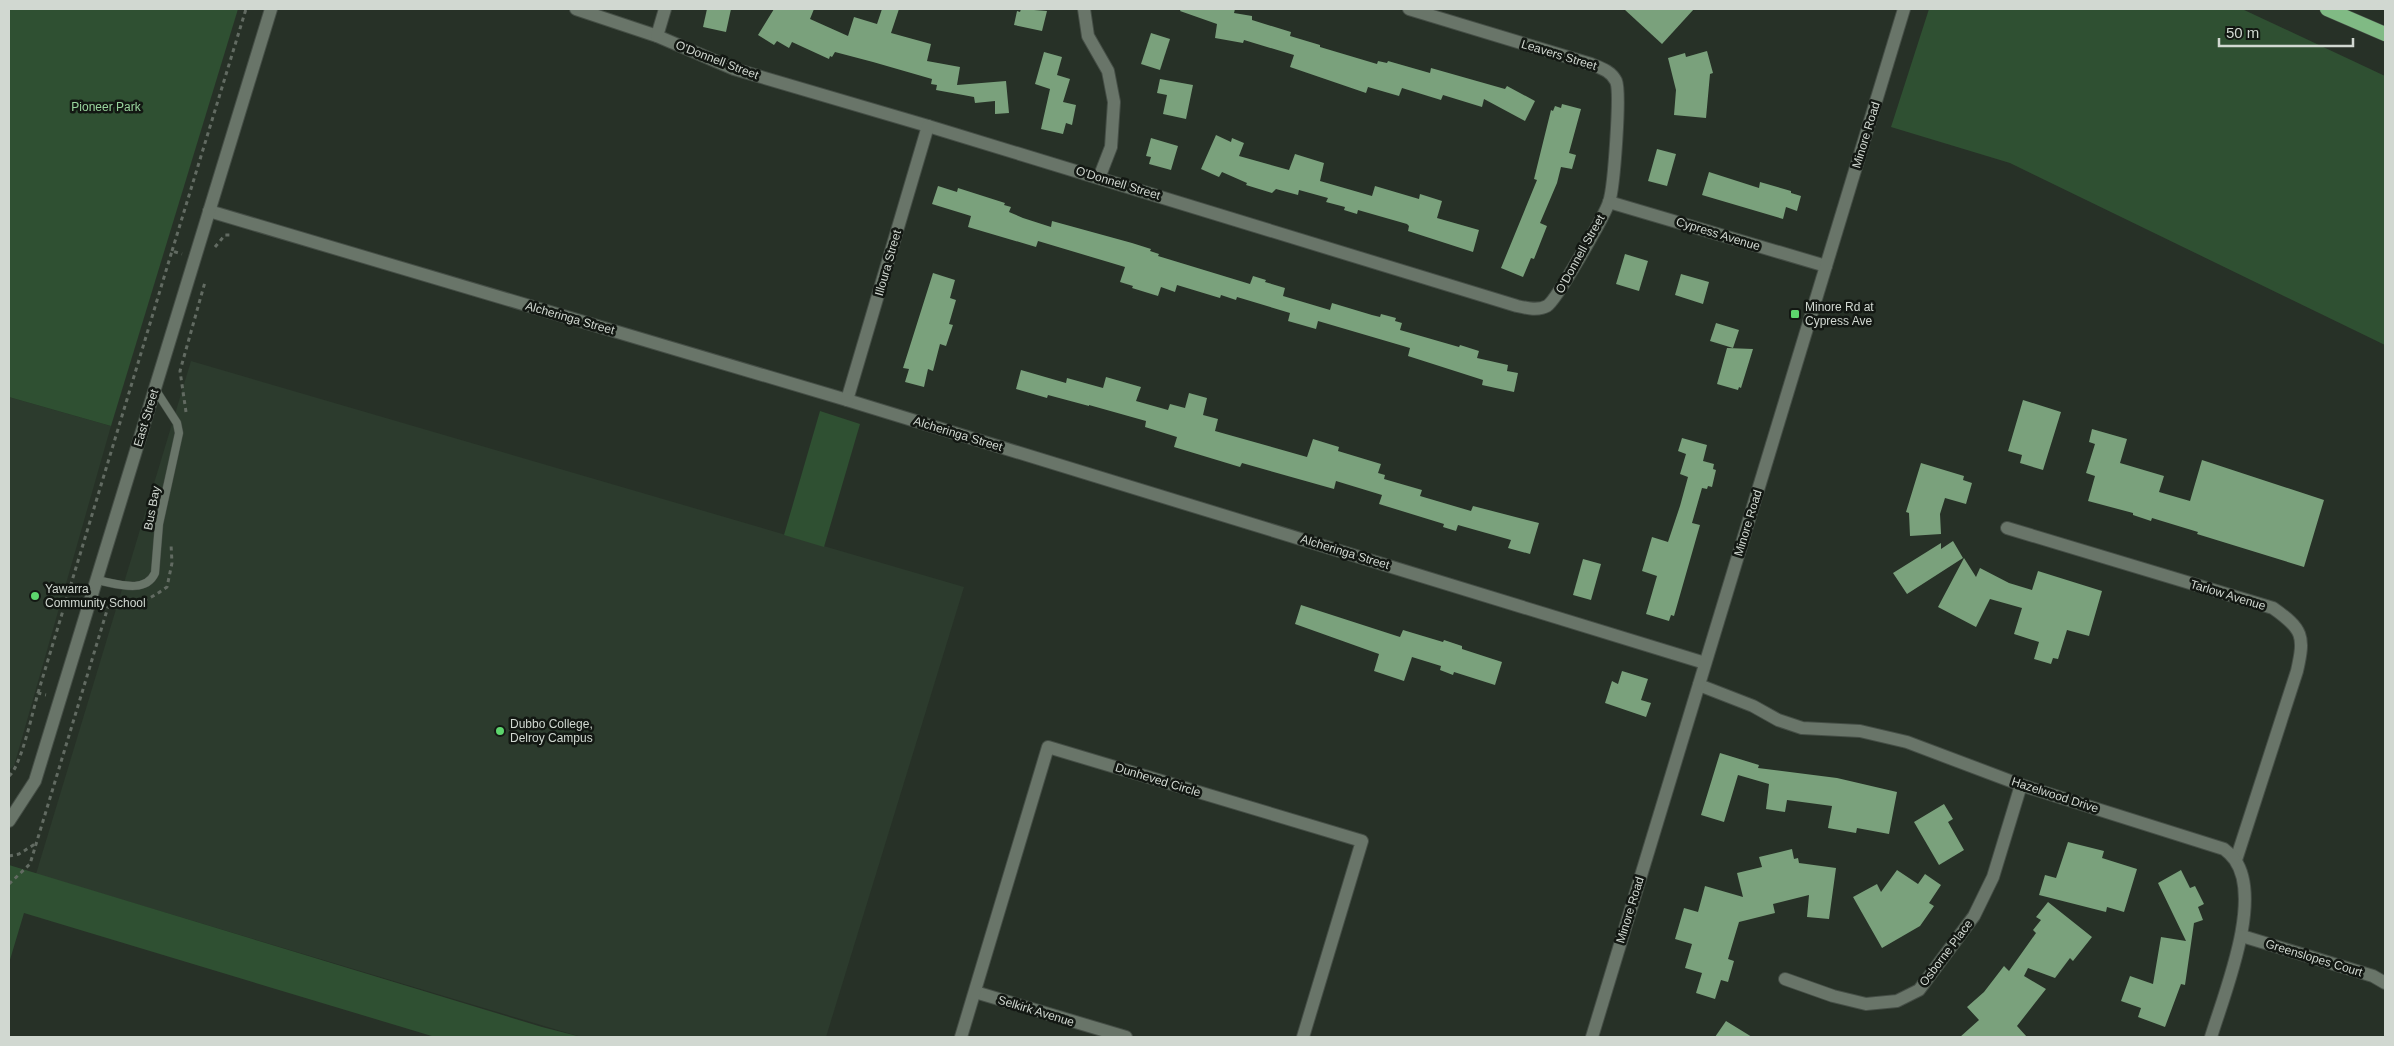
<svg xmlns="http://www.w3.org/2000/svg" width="2394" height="1046" font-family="Arial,sans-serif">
	<rect width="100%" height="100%" fill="#273127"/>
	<g fill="#2c3b2d">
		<polygon points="191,361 964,587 826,1037 581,1037 36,874"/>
		<polygon points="9,397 111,426 14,766 9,770"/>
	</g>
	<g fill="#2f5032">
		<polygon points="9,9 238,9 111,426 9,397"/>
		<polygon points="1929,9 2242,9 2385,76 2385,345 2010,163 1891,127"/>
		<polygon points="820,411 860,424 824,547 784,535"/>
		<polygon points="9,865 542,1027 581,1037 435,1037 24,913 9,963"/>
	</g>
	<g fill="#7aa17c">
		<polygon points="707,9 731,9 726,32 703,27"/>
		<polygon points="774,9 814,9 810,19 848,36 854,17 877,24 882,9 899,9 891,33 931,44 927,61 960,67 957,85 1006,81 1009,113 995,114 995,101 975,103 974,97 936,90 937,85 931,84 932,79 873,62 835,52 832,57 830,56 829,59 792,42 789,48 777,41 774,45 758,35"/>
		<polygon points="1021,9 1047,11 1042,31 1014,25 1017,11 1020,12"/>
		<polygon points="1181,9 1235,9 1234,13 1252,16 1252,20 1291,32 1290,36 1320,45 1320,47 1377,64 1378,61 1387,63 1388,61 1430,73 1431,68 1505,89 1507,86 1535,101 1525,121 1484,99 1482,107 1443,95 1441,100 1402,88 1399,96 1368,87 1366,93 1290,67 1294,55 1244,40 1243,43 1215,38 1217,24 1180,11"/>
		<polygon points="1624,9 1694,9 1662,44"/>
		<polygon points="1151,33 1170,39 1160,70 1141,64"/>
		<polygon points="1707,51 1713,73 1710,74 1706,118 1674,115 1676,90 1668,58 1685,53 1686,57"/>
		<polygon points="1044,52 1062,57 1057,75 1070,79 1063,102 1076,105 1072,125 1066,123 1063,134 1041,129 1050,89 1035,84"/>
		<polygon points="1160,79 1193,85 1186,119 1163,114 1167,95 1157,93"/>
		<polygon points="1562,104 1581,109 1569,153 1576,155 1572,169 1561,167 1557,183 1540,223 1547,226 1534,259 1531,258 1523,277 1501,268 1537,180 1534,179 1551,110 1553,111 1555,106 1561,108"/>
		<polygon points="1216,135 1231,142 1232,138 1244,143 1239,156 1289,170 1295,154 1324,163 1320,181 1372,196 1375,186 1419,199 1420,194 1442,201 1437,218 1479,230 1473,252 1408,231 1409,226 1407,224 1358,210 1357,214 1344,210 1345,207 1326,202 1328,198 1299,190 1298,195 1276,189 1272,193 1246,185 1247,183 1222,172 1219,177 1201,169"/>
		<polygon points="1151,138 1178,146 1171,170 1149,164 1151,157 1146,156"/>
		<polygon points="1657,149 1676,154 1667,186 1648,181"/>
		<polygon points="1709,172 1759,188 1760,182 1791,191 1791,193 1801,196 1797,211 1786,207 1783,219 1702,195"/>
		<polygon points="938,186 957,192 958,188 1005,203 1004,205 1011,207 1009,212 1023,218 1051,227 1052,221 1132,243 1151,249 1150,251 1159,254 1158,256 1250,284 1253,276 1266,280 1265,282 1285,288 1283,296 1330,310 1332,303 1372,315 1380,317 1381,314 1396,318 1395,321 1402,323 1400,330 1459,347 1460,345 1479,351 1477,358 1508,365 1507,371 1518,373 1514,392 1482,385 1483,380 1408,356 1410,348 1318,321 1316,329 1288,321 1290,313 1237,297 1236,300 1221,295 1220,298 1177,285 1175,292 1161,287 1158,296 1132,288 1133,286 1120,282 1125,267 1038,241 1036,247 968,227 971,216 932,204"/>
		<polygon points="1625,254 1648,261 1639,291 1616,284"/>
		<polygon points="933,273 955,280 950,298 956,300 949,324 953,325 946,346 940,344 933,371 928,369 924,387 905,382 909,369 903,368"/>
		<polygon points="1681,274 1709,282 1703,304 1675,295"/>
		<polygon points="1716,323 1739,330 1733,348 1710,341"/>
		<polygon points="1727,348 1753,349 1741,388 1739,387 1738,390 1717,384"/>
		<polygon points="1021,370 1066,383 1067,378 1103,388 1106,377 1141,387 1136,401 1168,410 1170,404 1185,408 1189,393 1207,398 1203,415 1218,419 1215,431 1307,457 1313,439 1339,447 1338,451 1381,464 1378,473 1385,475 1384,479 1422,490 1420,496 1471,511 1473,506 1539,523 1530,554 1508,548 1511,540 1458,525 1456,531 1443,527 1444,524 1379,504 1382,495 1336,481 1334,489 1242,463 1240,467 1174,447 1177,437 1145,427 1146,421 1089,405 1089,406 1048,395 1047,398 1016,389"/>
		<polygon points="2023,400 2061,412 2043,470 2020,463 2022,455 2008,451"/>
		<polygon points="2092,429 2127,439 2120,463 2164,476 2159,492 2190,501 2202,460 2324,500 2304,567 2197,534 2198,532 2152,518 2151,521 2133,515 2133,513 2088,501 2095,476 2086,473 2095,444 2089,442"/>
		<polygon points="1682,438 1707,445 1703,461 1714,464 1713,469 1716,470 1712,487 1708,486 1707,489 1702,488 1692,523 1700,525 1674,616 1671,615 1669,621 1646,614 1657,576 1642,571 1652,537 1668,542 1680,506 1688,477 1680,474 1686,454 1678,451"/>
		<polygon points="1921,463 1964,476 1963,480 1972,483 1966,504 1945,498 1940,514 1941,534 1910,536 1909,513 1906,512"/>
		<polygon points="1953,541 1963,558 1907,594 1893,573 1941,543 1941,549"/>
		<polygon points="1964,558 1976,577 1980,568 2009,583 2032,590 2038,571 2102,591 2089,636 2067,630 2058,659 2053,658 2051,664 2034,659 2039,642 2014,634 2022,608 1990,599 1976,627 1938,607"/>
		<polygon points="1583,559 1601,564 1591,600 1573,595"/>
		<polygon points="1301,605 1400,637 1403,630 1443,642 1444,640 1462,646 1462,649 1502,662 1495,685 1454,672 1453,675 1440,670 1441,666 1412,657 1404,681 1374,671 1379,654 1295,624"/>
		<polygon points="1622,671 1648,679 1641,700 1651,703 1646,717 1605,703 1612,681 1618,684"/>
		<polygon points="1720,753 1759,765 1758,768 1837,778 1897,792 1889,834 1857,828 1856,833 1828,828 1832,806 1787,800 1785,812 1766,809 1769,784 1738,775 1724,822 1701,815"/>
		<polygon points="1944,804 1953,819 1948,822 1964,850 1939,865 1914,822"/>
		<polygon points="2068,842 2104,851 2102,858 2137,869 2124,912 2107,907 2106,912 2039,895 2045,875 2056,878"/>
		<polygon points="1792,849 1794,859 1798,858 1799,863 1836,868 1829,919 1807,917 1809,895 1773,904 1775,913 1739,922 1728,959 1734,961 1728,982 1721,980 1715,999 1696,993 1702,973 1685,968 1692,944 1675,939 1684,908 1698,912 1705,886 1743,897 1737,873 1762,867 1759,857"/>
		<polygon points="1897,870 1918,884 1925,874 1941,885 1929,903 1934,906 1920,926 1882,948 1853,897 1877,884 1881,892"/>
		<polygon points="2181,870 2190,888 2195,886 2204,904 2198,907 2203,920 2194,923 2185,985 2181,984 2165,1027 2138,1017 2141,1008 2121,1001 2130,976 2153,984 2161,937 2186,941 2158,883"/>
		<polygon points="2048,902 2092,937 2073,961 2070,958 2055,978 2028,968 2024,976 2046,989 2017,1026 2027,1037 1960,1037 1979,1020 1967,1007 1984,992 2004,966 2009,971 2036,933 2033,930 2041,920 2036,917"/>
		<polygon points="1726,1021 1752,1037 1715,1037"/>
	</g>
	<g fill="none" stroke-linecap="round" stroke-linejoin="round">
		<g stroke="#454e46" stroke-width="9">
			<path id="service" d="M 96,580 C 115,583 145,595 155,573 L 159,524 L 179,433 L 177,423 L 155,389"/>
		</g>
		<g stroke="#454e46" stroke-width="14">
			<g id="minor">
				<path d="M 576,9 L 657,36 L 734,69 L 928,126 L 1517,306 C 1526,308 1538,311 1547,306 C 1556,301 1605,215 1609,202 C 1614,188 1621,92 1616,81 C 1611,71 1601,68 1591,64 L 1409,9"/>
				<polyline points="1084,9 1088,36 1108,71 1114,102 1111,147 1099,178"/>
				<polyline points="657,36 665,9"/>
				<polyline points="1609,202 1826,266"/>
				<polyline points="209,211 847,400 1705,663"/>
				<polyline points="847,400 928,126"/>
				<path d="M 2007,528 L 2273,608 C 2303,629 2305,636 2297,671 L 2236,860"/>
				<path d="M 1699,685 L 1753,706 L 1778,720 L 1802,728 L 1860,731 L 1907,742 L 2021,785 L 2224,849 C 2228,852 2232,856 2235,860 C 2263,900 2224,994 2211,1037"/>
				<polyline points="9,821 35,781 271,9"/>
				<polyline points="2242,936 2373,976 2385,983"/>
				<polyline points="1785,979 1833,996 1866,1004 1897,1001 1919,990 1974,916 1993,877 2021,785"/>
				<polyline points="975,992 1126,1037"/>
				<polyline points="961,1037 1048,747 1362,841 1303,1037"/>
			</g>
		</g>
		<g stroke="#454e46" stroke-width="14">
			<polyline id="tertiary" points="1592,1037 1904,9"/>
		</g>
		<g stroke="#454e46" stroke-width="15">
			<polyline id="trunk" points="2327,9 2385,34"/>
		</g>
		<g stroke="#626b62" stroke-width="3" stroke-dasharray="4 4" stroke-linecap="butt">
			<polyline points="215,247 225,235 233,235"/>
			<polyline points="172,251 246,9"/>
			<polyline points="186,412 180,371 205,282"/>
			<polyline points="38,693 172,251 182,254"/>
			<path d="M 9,776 C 21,767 33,710 38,693 L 46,695"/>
			<polyline points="9,856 19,854 35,844"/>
			<path d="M 9,884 L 30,864 L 108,607 L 114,601 C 139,605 147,601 167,587 L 172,563 L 171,544"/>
		</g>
		<use href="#service" stroke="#697569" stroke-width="8"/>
		<use href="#minor" stroke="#697569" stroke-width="12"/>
		<use href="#tertiary" stroke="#697569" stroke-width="12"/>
		<use href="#trunk" stroke="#80ba84" stroke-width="14"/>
	</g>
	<g fill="#5dd56d" stroke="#131813" stroke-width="2">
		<rect x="1790" y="309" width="10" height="10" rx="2.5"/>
		<circle cx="35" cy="596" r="5"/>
		<circle cx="500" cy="731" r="5"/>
	</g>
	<g text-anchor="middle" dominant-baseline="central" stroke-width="5" stroke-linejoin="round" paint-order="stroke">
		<g font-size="12" fill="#d1d8d1" stroke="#131813">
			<text transform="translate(1559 55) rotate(17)">Leavers Street</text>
			<text transform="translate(717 60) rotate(21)">O'Donnell Street</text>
			<text transform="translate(1866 135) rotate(-73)">Minore Road</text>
			<text transform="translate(1118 183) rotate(17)">O'Donnell Street</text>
			<text transform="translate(1718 234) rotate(17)">Cypress Avenue</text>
			<text transform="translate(1580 254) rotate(-61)">O'Donnell Street</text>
			<text transform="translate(888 263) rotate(-74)">Illoura Street</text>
			<text transform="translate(570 318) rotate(16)">Alcheringa Street</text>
			<text transform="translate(146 418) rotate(-73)">East Street</text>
			<text transform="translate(958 434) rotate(17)">Alcheringa Street</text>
			<text transform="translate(152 508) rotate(-79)">Bus Bay</text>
			<text transform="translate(1748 523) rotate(-73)">Minore Road</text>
			<text transform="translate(1345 552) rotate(17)">Alcheringa Street</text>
			<text transform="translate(2228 595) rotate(17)">Tarlow Avenue</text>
			<text transform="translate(1158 780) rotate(17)">Dunheved Circle</text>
			<text transform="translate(2055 795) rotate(18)">Hazelwood Drive</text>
			<text transform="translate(1630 910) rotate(-73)">Minore Road</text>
			<text transform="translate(1946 953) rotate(-53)">Osborne Place</text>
			<text transform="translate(2314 958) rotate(17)">Greenslopes Court</text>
			<text transform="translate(1036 1011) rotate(17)">Selkirk Avenue</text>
		</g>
		<g font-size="12" fill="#99d49d" stroke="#131813">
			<text x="106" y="107">Pioneer Park</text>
		</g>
		<g font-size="12" fill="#d1d8d1" stroke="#131813" text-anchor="start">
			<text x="1805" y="307">Minore Rd at<tspan x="1805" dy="14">Cypress Ave</tspan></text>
			<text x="45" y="589">Yawarra<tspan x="45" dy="14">Community School</tspan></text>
			<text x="510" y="724">Dubbo College,<tspan x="510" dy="14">Delroy Campus</tspan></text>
		</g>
	</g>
	<rect width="2394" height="1046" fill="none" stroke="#d1d8d1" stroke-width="20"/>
	<path d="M2219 38v8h134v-8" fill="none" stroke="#d1d8d1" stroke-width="2.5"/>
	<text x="2226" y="38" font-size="15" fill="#d1d8d1" stroke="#131813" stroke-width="4" paint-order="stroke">50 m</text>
</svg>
